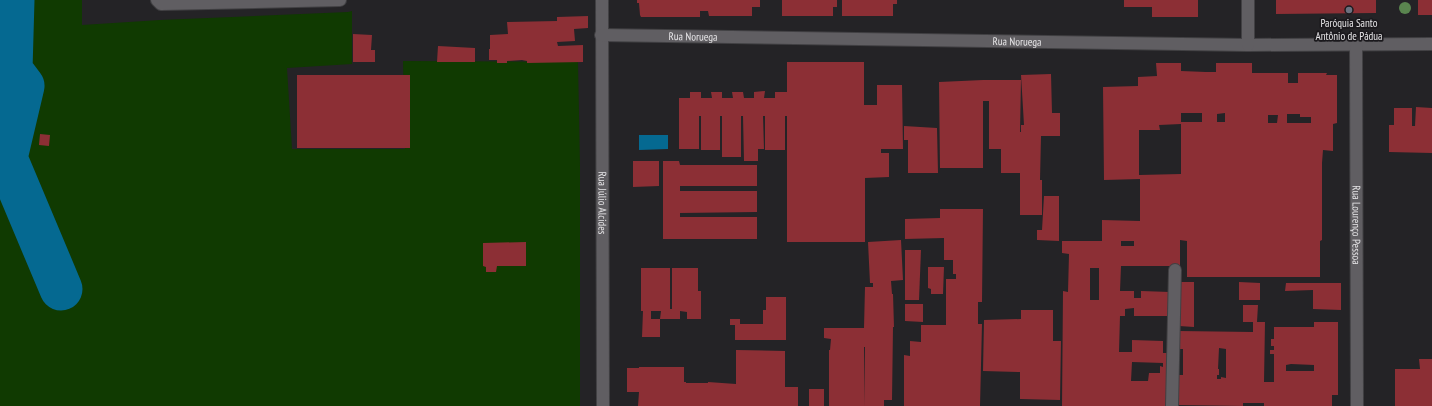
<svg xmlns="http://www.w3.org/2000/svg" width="1432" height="406" font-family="'PT Sans Narrow',sans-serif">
	<rect width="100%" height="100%" fill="#242326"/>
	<polygon fill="#103a01" points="0,0 82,0 82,25 160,20 348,12 352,11 352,64 287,68 292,149 405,149 403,61 578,62 580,166 580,406 0,406"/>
	<polygon fill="#056991" points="639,135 668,135 668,149 639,150"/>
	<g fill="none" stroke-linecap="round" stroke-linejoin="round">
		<polyline stroke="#056991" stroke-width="43" points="13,0 11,70 23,86 6,158 61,289"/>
	</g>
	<g fill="#8c2f35" fill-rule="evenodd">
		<polygon points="637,0 760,0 760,7 752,7 752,16 709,16 708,11 700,11 700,17 641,17 640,15 639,3 637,3"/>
		<polygon points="782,0 837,0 837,7 833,7 833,16 782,16"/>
		<polygon points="842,0 897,0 897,4 893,4 893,16 842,16"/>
		<polygon points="1124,0 1198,0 1198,17 1152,17 1152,7 1124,7"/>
		<polygon points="1276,0 1376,0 1376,13 1276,14"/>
		<rect x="1418" y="0" width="14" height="15"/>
		<polygon points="588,16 588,28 574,29 575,41 557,42 558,46 583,45 583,62 527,63 527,61 522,60 507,61 507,63 497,63 497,60 489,60 489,49 490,49 490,35 508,34 507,22 557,21 557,17"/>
		<polygon points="353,34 372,35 371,50 375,50 375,62 353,62"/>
		<polygon points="438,46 475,48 475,62 437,62"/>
		<polygon points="787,62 864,62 864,105 877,105 877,85 902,85 903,149 881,149 881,153 889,153 889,177 865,178 865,242 787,242 787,116 785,116 785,150 765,150 765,116 763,116 764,149 758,149 758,161 744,161 743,116 741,116 741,157 722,157 722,116 720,116 720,150 701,150 701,116 699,116 699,149 679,149 679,98 690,98 690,92 701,92 701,98 712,98 711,92 722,92 722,98 733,98 732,92 743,92 744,98 754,98 754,92 765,91 764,98 775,98 775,92 787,92"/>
		<path d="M 1156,63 L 1181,63 L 1181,71 L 1206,72 L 1216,72 L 1216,63 L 1252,63 L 1252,73 L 1288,73 L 1288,83 L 1298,83 L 1298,73 L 1327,73 L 1326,75 L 1337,75 L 1337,123 L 1333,124 L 1333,151 L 1323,150 L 1322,163 L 1322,240 L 1320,241 L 1320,277 L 1187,277 L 1187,241 L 1180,240 L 1180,266 L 1121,266 L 1120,291 L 1134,291 L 1134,298 L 1141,298 L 1141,291 L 1170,292 L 1169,316 L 1134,316 L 1134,308 L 1125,309 L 1125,316 L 1120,316 L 1119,352 L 1132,352 L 1132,340 L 1163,341 L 1163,353 L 1169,353 L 1168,406 L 1062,406 L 1063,291 L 1068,292 L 1069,254 L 1062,253 L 1062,241 L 1102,241 L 1102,220 L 1140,221 L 1140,179 L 1104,180 L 1103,87 L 1138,86 L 1138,77 L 1157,76 ZM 1181,113 L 1202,113 L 1202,122 L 1181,122 ZM 1225,113 L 1225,122 L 1217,122 L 1217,114 ZM 1287,114 L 1300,114 L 1300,117 L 1311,117 L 1311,123 L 1287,123 ZM 1268,115 L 1278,115 L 1277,123 L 1268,123 ZM 1181,124 L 1181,174 L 1139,175 L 1139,130 L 1160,130 L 1159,125 ZM 1121,241 L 1134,241 L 1134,246 L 1121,246 ZM 1090,268 L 1099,268 L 1099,300 L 1090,300 ZM 1132,362 L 1163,363 L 1163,367 L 1160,366 L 1160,373 L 1149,373 L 1148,381 L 1131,381 Z"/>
		<polygon points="1051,74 1052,113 1060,113 1060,136 1041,136 1040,180 1042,180 1042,215 1020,215 1020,173 1001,173 1001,149 989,149 989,101 983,101 983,168 940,168 939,82 983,80 1021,80 1020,132 1021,132 1021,125 1024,125 1021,75"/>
		<rect x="297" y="75" width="113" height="73"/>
		<polygon points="1416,107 1432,108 1432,153 1389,152 1389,125 1394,125 1394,108 1412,108 1412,126 1415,126"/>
		<polygon points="904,126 937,128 938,173 908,173 908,140 904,140"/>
		<polygon points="40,134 50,135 49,146 39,145"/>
		<polygon points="633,161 659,161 659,186 633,187"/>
		<polygon points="663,161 679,161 680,165 757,165 757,186 680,186 680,191 757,191 757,212 680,213 680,217 757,217 757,239 663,239"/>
		<polygon points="1044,196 1059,196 1059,241 1037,240 1037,230 1042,230"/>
		<polygon points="940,209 983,209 982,302 978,302 978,324 982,324 980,406 904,406 904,355 910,356 910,341 921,342 921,325 946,325 946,279 956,279 956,274 953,274 953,260 944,260 944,238 905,239 905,219 940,218"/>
		<polygon points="901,240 903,280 891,281 892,294 893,294 894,327 893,327 892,400 884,400 884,406 864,406 865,347 864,347 864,406 829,406 829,350 830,350 831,339 824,338 824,328 864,328 865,287 873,287 873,283 870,283 868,242"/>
		<polygon points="526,242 526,266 497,266 496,272 486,272 486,267 483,266 483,243"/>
		<polygon points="905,250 921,250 919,300 905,300"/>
		<polygon points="928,267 944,267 943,294 931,294 931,289 928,288"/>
		<polygon points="641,268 670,268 670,309 672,309 672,268 698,268 698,291 701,291 701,319 687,319 687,312 680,311 680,319 660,319 661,311 651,311 651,319 660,319 660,337 642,337 643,311 641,311"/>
		<polygon points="1179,282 1194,282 1194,327 1179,326"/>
		<polygon points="1239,282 1260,283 1260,300 1239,300"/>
		<polygon points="1286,283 1341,283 1341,310 1313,309 1313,290 1285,291"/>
		<polygon points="766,297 786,297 786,340 735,340 735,325 730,325 730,319 740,319 740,324 763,324 763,310 766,310"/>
		<polygon points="905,304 923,304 923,322 905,321"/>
		<path d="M 1243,305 L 1258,305 L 1257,322 L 1265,322 L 1264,382 L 1274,382 L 1274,354 L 1270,354 L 1270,350 L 1274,350 L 1274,346 L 1271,346 L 1271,339 L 1274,339 L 1274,327 L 1314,327 L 1314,322 L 1338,322 L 1338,395 L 1332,395 L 1332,406 L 1264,406 L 1264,403 L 1243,403 L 1243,406 L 1176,405 L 1176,389 L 1179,389 L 1179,375 L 1183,375 L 1183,349 L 1179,349 L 1179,331 L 1253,332 L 1253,322 L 1243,322 ZM 1219,348 L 1226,349 L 1226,378 L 1221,377 L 1221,379 L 1217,379 L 1217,375 L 1219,375 L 1219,369 L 1218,369 ZM 1291,364 L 1314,365 L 1314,371 L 1286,371 L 1286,365 Z"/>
		<polygon points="1021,310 1053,310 1053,341 1061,341 1060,400 1020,399 1020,372 983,371 984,320 1021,319"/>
		<polygon points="736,350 785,351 785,387 798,387 798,406 638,406 639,392 627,392 627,368 639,368 639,367 684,367 684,382 686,382 686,383 708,383 708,382 736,384"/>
		<polygon points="1419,359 1432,359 1432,406 1395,406 1395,369 1420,369"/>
		<rect x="809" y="389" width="15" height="17"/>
	</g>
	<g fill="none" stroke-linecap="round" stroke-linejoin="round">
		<g stroke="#414043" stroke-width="14">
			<polyline id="lane" points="1172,406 1175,270"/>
		</g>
		<g stroke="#414043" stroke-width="14">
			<g id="street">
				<polyline points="157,0 161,4 340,0"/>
				<path id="s1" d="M 602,0 L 603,406"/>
				<path id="s2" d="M 601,35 L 1248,45 L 1432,44"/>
				<path id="s3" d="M 1356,44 L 1357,406"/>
				<polyline points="1248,45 1248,0"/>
			</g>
		</g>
		<use href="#lane" stroke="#605e62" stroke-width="12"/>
		<use href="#street" stroke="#605e62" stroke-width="12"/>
	</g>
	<circle fill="#5a854f" cx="1405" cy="8" r="6"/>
	<circle fill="#6b7280" stroke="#1b191d" stroke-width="1.5" cx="1349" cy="10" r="4"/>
	<g text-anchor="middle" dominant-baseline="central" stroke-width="3.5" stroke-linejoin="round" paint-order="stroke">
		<g font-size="11" fill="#e7e6e8" stroke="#1b191d">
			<text x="1349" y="23">Paróquia Santo<tspan x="1349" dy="13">Antônio de Pádua</tspan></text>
		</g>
		<g font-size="11" fill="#e7e6e8" stroke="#1b191d">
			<text stroke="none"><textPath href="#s2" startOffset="92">Rua Noruega</textPath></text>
			<text stroke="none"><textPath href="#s2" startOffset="416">Rua Noruega</textPath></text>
			<text stroke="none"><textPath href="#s1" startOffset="203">Rua Júlio Alcides</textPath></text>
			<text stroke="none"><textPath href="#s3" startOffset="181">Rua Lourenço Pessoa</textPath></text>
		</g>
	</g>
</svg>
